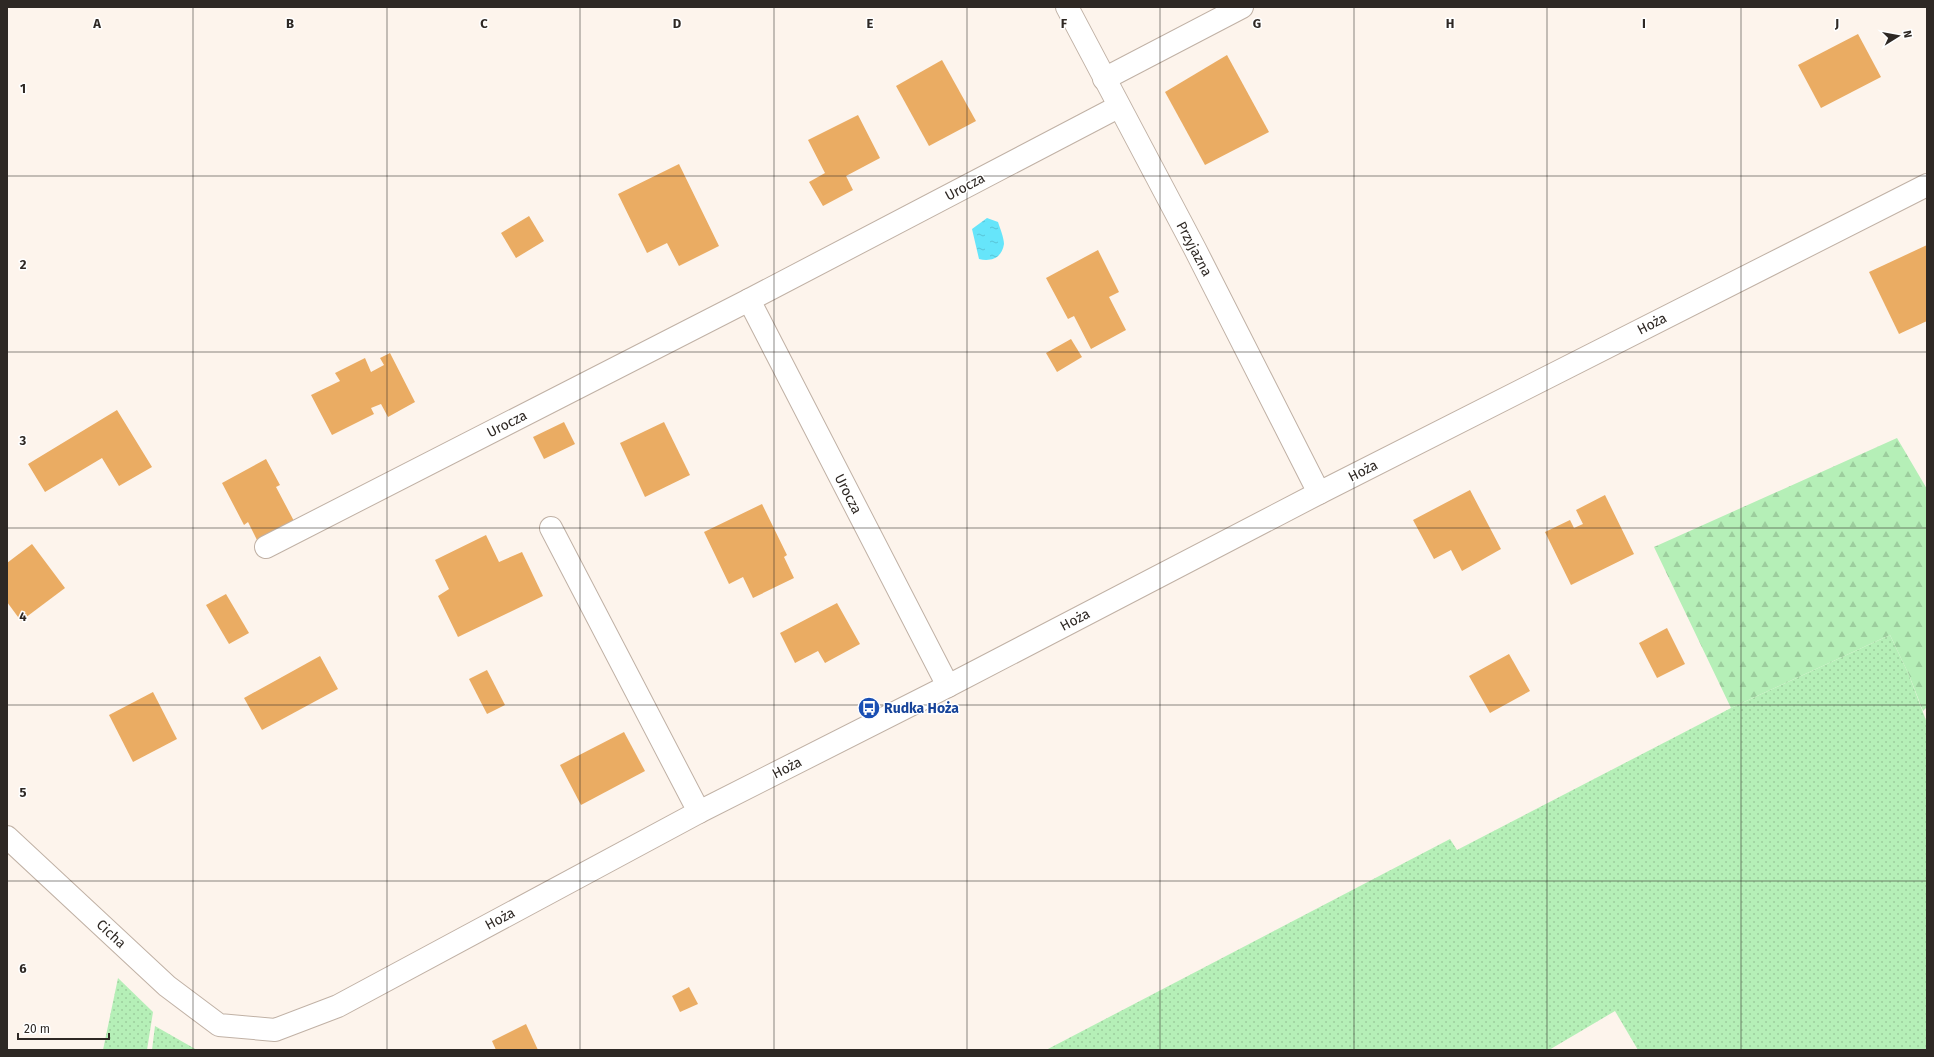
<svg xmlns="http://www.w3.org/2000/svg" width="1934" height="1057" font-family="'Fira Sans',sans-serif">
	<defs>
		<pattern id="grass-dots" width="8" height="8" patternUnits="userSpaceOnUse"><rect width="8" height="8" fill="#b5efb7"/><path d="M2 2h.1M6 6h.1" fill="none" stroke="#9ccd9d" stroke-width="1.8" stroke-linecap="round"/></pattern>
		<pattern id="forest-firs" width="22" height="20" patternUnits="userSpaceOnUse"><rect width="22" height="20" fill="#b5efb7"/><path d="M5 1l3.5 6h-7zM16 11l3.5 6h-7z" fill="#9ccd9d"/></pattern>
		<pattern id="water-ripples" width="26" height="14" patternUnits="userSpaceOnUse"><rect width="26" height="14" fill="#66e5fa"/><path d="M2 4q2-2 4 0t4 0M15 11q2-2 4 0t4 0" fill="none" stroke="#59c4d6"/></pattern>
	</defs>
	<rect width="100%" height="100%" fill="#fdf4ec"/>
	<g fill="url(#grass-dots)">
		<polygon points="1890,635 1909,675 1927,723 1927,1050 1638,1050 1615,1011 1549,1050 1046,1050 1450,839 1457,850 1731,708"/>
		<polygon points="118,978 153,1012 147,1050 103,1050"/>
		<polygon points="155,1026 197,1050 152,1050"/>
	</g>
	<polygon fill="url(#forest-firs)" points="1897,438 1927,489 1927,707 1923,711 1909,675 1890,635 1731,708 1654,547"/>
	<path fill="url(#water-ripples)" d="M 987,218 L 998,222 C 1000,228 1004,238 1004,244 C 1002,258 991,262 979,259 L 972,229 Z"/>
	<g fill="#eaac63">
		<polygon points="1858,34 1881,77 1821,108 1798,65"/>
		<polygon points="1227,55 1269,132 1205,165 1165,92"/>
		<polygon points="942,60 976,121 929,146 896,86"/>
		<polygon points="858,115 880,158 846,176 853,190 823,206 809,182 825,173 808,140"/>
		<polygon points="679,164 719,246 679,266 667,243 647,253 618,194"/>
		<polygon points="529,216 544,241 516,258 501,233"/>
		<polygon points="1927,245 1927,321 1899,334 1869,272"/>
		<polygon points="1098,250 1119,292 1109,297 1126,330 1091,349 1074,316 1068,319 1046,278"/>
		<polygon points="1071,339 1082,357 1057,372 1046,353"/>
		<polygon points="390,353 415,402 388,417 381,404 371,408 374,414 332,435 311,395 340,381 335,373 365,358 371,372 384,365 380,358"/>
		<polygon points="117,410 152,467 119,486 102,458 45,492 28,464"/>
		<polygon points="564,422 575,444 544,459 533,437"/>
		<polygon points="664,422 690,475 645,497 620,443"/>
		<polygon points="266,459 280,485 276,487 294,521 257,540 248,522 244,525 222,483"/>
		<polygon points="1470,490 1501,549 1462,571 1451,550 1434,559 1413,520"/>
		<polygon points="1605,495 1634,554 1571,585 1545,532 1570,520 1574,528 1583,524 1576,510"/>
		<polygon points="762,504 787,555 784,557 794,578 753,598 743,577 729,584 704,532"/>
		<polygon points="486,535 499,562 522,552 543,596 458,637 438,596 449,589 435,560"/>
		<polygon points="32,544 65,588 21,621 7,602 7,563"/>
		<polygon points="226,594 249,633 229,644 206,605"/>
		<polygon points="837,603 860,644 825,663 818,651 795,663 780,633"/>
		<polygon points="1667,628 1685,664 1657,678 1639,643"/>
		<polygon points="1509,654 1530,691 1490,713 1469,676"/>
		<polygon points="320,656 338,689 262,730 244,698"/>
		<polygon points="487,670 505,705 487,714 469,679"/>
		<polygon points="153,692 177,739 133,762 109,715"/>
		<polygon points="624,732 645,771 581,805 560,765"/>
		<polygon points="689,987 698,1004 680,1012 672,996"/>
		<polygon points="526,1024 538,1050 496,1050 492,1041"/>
	</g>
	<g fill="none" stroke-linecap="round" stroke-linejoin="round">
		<g stroke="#c0b1a5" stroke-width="24">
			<g id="street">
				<polyline points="1067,7 1195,249 1319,493"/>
				<polyline points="1104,79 1242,7"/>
				<polyline points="749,300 948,686"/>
				<polyline points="551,528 699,812"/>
				<polyline points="266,547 749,300 1118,107"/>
				<polyline points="7,837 167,986 219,1025 275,1030 338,1006 699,812 948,686 1319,493 1927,185"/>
			</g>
		</g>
		<use href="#street" stroke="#fff" stroke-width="22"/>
	</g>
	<path fill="none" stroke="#2e2824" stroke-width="1" stroke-opacity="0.55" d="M 193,7 L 193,1050M 387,7 L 387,1050M 580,7 L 580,1050M 774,7 L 774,1050M 967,7 L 967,1050M 1160,7 L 1160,1050M 1354,7 L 1354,1050M 1547,7 L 1547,1050M 1741,7 L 1741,1050M 7,176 L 1927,176M 7,352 L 1927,352M 7,528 L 1927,528M 7,705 L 1927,705M 7,881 L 1927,881"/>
	<defs>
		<g id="bus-disc" transform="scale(1.15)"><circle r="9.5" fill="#1a4fb4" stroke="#fff"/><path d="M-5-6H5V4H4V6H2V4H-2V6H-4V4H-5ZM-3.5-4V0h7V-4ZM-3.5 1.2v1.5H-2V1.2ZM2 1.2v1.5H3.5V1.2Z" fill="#fff"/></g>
	</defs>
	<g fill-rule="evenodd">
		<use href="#bus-disc" x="869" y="708"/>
	</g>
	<g text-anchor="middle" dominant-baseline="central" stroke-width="3" stroke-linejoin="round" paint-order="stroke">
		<g font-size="14" fill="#2e2824" stroke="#fff">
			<text transform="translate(965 187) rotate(-28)">Urocza</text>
			<text transform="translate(1194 249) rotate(62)">Przyjazna</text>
			<text transform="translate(1652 324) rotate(-27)">Hoża</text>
			<text transform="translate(507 424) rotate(-27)">Urocza</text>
			<text transform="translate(1363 471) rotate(-27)">Hoża</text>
			<text transform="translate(848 494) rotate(63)">Urocza</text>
			<text transform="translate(1075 620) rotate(-28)">Hoża</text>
			<text transform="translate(787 768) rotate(-27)">Hoża</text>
			<text transform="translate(500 919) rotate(-28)">Hoża</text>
			<text transform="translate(111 934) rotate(43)">Cicha</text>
		</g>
		<g font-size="14" font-weight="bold" fill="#164399" stroke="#fff" text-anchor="start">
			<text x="884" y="708">Rudka Hoża</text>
		</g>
	</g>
	<g font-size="13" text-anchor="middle" font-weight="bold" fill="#2e2824" stroke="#fff" stroke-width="3" stroke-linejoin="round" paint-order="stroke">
		<text x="97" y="28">A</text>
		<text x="290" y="28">B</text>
		<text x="484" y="28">C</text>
		<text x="677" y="28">D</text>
		<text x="870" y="28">E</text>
		<text x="1064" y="28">F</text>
		<text x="1257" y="28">G</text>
		<text x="1450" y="28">H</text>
		<text x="1644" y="28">I</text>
		<text x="1837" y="28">J</text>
		<text x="23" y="93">1</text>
		<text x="23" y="269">2</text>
		<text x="23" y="445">3</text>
		<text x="23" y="621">4</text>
		<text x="23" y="797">5</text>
		<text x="23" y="973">6</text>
	</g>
	<rect width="1934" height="1057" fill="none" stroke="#2e2824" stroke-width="16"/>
	<g transform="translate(1898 36) rotate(79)" stroke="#ffffff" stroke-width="3" paint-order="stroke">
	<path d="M0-3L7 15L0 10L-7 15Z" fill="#2e2824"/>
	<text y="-6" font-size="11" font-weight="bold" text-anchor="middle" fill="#2e2824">N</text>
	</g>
	<path d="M18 1033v6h91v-6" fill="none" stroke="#2e2824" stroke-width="2"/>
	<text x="24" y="1033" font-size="12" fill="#2e2824" stroke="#ffffff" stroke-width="3" paint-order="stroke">20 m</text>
</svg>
